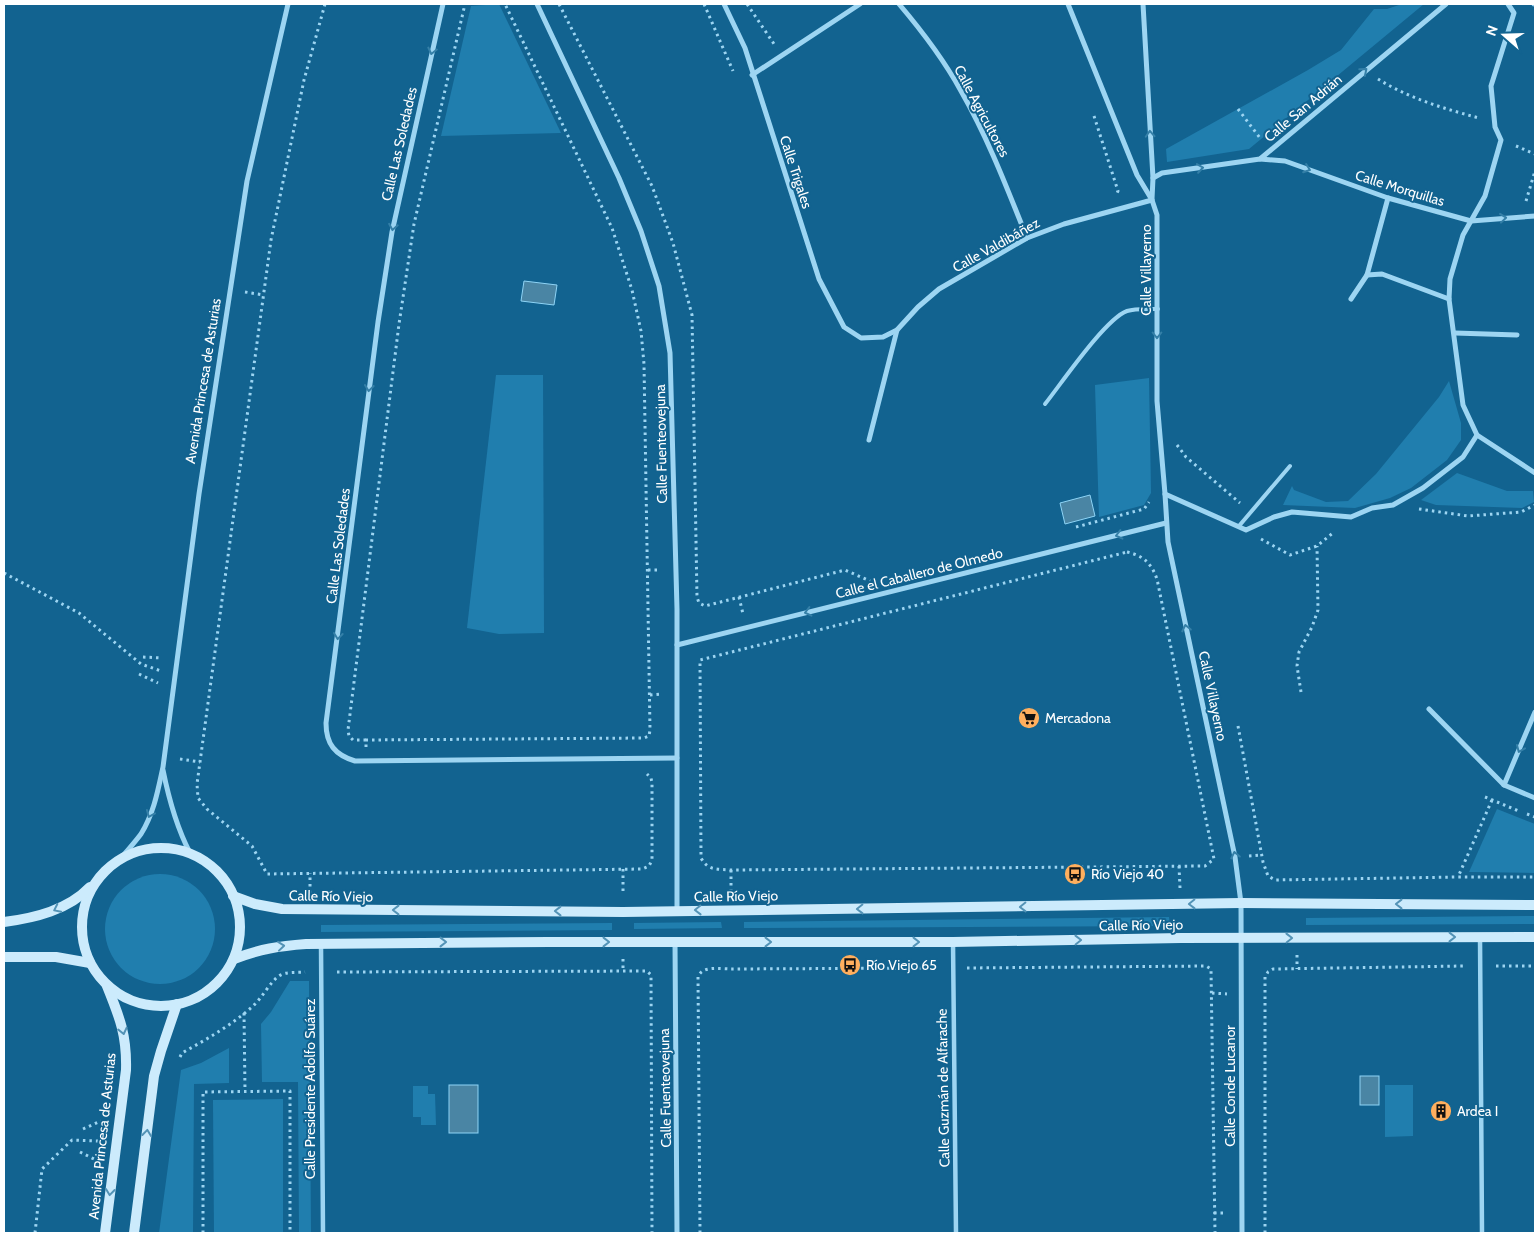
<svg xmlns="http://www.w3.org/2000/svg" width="1539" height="1237" font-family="Cabin,sans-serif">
	<rect width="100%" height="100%" fill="#126390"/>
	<g fill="#207eae">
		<polygon points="499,4 561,133 441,136 471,6"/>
		<polygon points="1402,4 1424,4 1249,149 1167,162 1166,149 1308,70 1341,50 1374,9 1387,9"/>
		<polygon points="496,375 543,375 544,633 499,634 467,628"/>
		<polygon points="1149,378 1151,493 1144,505 1099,517 1095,385"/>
		<polygon points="1449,381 1461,423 1461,440 1447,460 1411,488 1390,498 1355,508 1283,505 1292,486 1294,490 1326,502 1348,501 1376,474 1439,397"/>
		<polygon points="1457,473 1507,491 1533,491 1534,502 1522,508 1436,505 1421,500"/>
		<polygon points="1497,809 1535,824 1535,873 1469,872"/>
		<circle cx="160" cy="929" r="55"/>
		<polygon points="1535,916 1535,924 1306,925 1306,918"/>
		<polygon points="1169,917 1170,926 744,928 744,922"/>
		<polygon points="721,922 722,928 634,929 634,923"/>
		<polygon points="612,923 612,930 321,932 321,925"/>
		<polygon points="290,981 309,981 311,1233 299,1233 298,1082 262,1082 261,1024 271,1012"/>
		<polygon points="229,1048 229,1083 194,1084 193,1233 159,1233 181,1070 201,1063"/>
		<polygon points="1385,1085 1413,1085 1413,1136 1385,1137"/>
		<polygon points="413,1086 428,1086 428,1094 435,1094 436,1125 421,1125 421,1117 413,1117"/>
		<polygon points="283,1099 283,1233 214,1233 213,1100"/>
	</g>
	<g fill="#4a85a4" stroke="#8ed4f6">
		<polygon points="524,281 557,285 554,305 521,301"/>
		<polygon points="1090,495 1095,516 1065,524 1060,503"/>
		<rect x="1360" y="1076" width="19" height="29"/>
		<rect x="449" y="1085" width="29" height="48"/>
	</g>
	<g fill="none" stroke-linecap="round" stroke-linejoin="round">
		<g stroke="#9dd5f2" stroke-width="3" stroke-dasharray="2.5 4" stroke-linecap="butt">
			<polyline points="325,4 304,80 271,240 197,784 198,798 207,809 252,846 267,874 642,869 649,866 652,860 652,783 651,778 647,774"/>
			<polyline points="559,4 652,186 673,243 692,315 697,597 699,603 705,606 845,570 870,581"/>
			<polyline points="704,4 733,71"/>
			<polyline points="747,4 774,44"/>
			<path d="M 1378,79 C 1408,98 1445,109 1479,118"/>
			<polyline points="1238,109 1260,138"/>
			<polyline points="1094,116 1118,191 1117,193"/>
			<polyline points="1516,146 1535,154"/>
			<polyline points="1526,201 1535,171"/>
			<polyline points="245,292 264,295"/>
			<polyline points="1177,445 1186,457 1240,503"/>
			<polyline points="1419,509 1468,516 1521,512 1535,505"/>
			<polyline points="1076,527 1144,509 1149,502"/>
			<polyline points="1261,539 1290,555 1317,546 1334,532"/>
			<path d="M 1127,552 C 1144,556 1151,563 1157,579 L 1214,859 L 1205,866 L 731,870 C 718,869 708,871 701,858 L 700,660 Z"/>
			<polyline points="648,570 661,570"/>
			<polyline points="4,573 79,613 141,664 161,671"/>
			<polyline points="739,597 743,614"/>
			<polyline points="143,657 162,658"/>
			<polyline points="139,674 158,683"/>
			<polyline points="1301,692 1297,666 1299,652 1312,627 1318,610 1317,546"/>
			<polyline points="650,695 662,694"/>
			<polyline points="1238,726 1263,862 1268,876 1275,880 1458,877"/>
			<polyline points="366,740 353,740 349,736 348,730 399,324 414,224 465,4"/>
			<polyline points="366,747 366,740 644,738 649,736 650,730 644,364 641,331 632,290 612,228 505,4"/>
			<polyline points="180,759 200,762"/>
			<polyline points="1485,797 1521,812"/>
			<polyline points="1492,800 1458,877 1535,877"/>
			<polyline points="1527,814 1535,817"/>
			<polyline points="1249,856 1262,855"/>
			<polyline points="1179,866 1180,888"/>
			<polyline points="623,869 623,895"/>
			<polyline points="731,870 731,893"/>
			<polyline points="310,893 310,873"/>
			<polyline points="1297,955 1297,969"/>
			<polyline points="623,959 623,971"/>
			<polyline points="1496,966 1535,966"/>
			<polyline points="967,968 1206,966 1211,969 1215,1233"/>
			<polyline points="337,972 647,971 651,975 652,1233"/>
			<polyline points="1212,993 1227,994"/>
			<polyline points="244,1013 245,1091"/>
			<path d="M 180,1057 L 182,1053 C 207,1039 232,1025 253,1006 C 262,998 270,982 279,976 C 286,971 298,973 305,972"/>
			<polyline points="83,1129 101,1121"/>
			<polyline points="80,1152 96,1160"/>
			<polyline points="1214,1213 1226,1213"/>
			<polyline points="35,1233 42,1169 72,1140 99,1141"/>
			<polyline points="203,1233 203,1092 290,1091 290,1233"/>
			<path d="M 700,1233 L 698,977 C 702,965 721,969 732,969 L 938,968"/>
			<polyline points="1265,1233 1265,977 1268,972 1273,969 1464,966"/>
		</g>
		<g stroke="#9dd5f2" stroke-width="4">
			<path d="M 1045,404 C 1061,384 1105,319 1127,311 C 1136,308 1148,309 1158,309"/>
			<polyline points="1239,526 1290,466"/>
		</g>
		<g stroke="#9dd5f2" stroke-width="4.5">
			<polyline points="1480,937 1482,1233"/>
			<polyline points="953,942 956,1233"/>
			<polyline points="321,945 323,1233"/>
		</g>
		<g stroke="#9dd5f2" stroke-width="5">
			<path d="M 443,4 L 392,232 L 378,322 L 326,723 C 326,744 335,755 355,761 L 677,758"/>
			<polyline points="537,4 619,178 641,231 659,286 670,353 677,609 677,910"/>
			<polyline points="724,4 745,48 819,279 844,327 861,338 883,337 897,330 918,307 939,289 1027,238 1064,224 1152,200"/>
			<path d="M 899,4 C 922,31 944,60 961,91 C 988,138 1007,188 1027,238"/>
			<polyline points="1068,4 1137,175 1152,200 1157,215 1157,401 1165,494 1168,542 1235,857 1241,903 1242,1233"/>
			<polyline points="1143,4 1153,178 1152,199"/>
			<polyline points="1508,4 1514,13 1491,86 1495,127 1501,140 1485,196 1463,235 1450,279 1449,299 1463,405 1477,435 1535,473"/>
			<polyline points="1534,4 1535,4"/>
			<polyline points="752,75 860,4"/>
			<polyline points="1260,159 1285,161 1388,198 1471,221 1535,216"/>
			<polyline points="1153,178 1162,173 1260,159 1446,4"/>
			<polyline points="1367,275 1382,274 1449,299"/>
			<polyline points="1351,299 1367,275 1388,198"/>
			<polyline points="1455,333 1517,335"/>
			<polyline points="869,440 897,330"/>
			<polyline points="1165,494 1246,530 1274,517 1292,512 1351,517 1372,508 1393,505 1423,488 1463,457 1477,435"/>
			<polyline points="677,645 1166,523"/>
			<polyline points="1429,709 1504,785 1535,798"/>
			<path d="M 163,770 C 169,800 176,826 190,853"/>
			<polyline points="1504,785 1535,712"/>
			<path d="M 121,858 C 128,850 135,842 141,834 C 154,813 158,790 163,767 L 199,494 L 247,181 L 288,4"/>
			<polyline points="675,942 677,1233"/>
		</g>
		<g stroke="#ccebfc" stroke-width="10">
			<circle cx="161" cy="927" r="79"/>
			<polyline points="233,896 255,904 282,909 623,912 1241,903 1535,905"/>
			<path d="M 4,922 C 35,918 68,910 90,887"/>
			<polyline points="4,957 56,957 90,963"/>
			<path d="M 234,959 C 260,949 279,946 306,944 L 549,942 L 953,942 L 1181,938 L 1535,937"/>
			<path d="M 105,1233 L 126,1070 C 127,1036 120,1018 107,986"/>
			<polyline points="134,1233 154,1076 161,1051 177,1004"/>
		</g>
	</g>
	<defs><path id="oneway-chevron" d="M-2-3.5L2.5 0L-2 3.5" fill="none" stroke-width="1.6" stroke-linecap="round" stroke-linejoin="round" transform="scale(1.25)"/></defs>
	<g stroke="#3580a8">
		<use href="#oneway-chevron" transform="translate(432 51) rotate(103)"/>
		<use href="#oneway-chevron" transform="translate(1364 71) rotate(-40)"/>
		<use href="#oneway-chevron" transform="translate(1150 134) rotate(-93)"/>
		<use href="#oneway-chevron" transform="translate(1200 168) rotate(-8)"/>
		<use href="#oneway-chevron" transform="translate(1307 169) rotate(20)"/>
		<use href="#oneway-chevron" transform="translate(1503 218) rotate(-6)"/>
		<use href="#oneway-chevron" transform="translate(393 227) rotate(100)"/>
		<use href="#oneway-chevron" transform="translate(1157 335) rotate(90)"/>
		<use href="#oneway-chevron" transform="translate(369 388) rotate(97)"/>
		<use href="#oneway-chevron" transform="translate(1119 535) rotate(166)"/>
		<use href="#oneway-chevron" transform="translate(808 612) rotate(166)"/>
		<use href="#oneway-chevron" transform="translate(1186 628) rotate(-102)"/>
		<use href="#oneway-chevron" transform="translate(338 636) rotate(97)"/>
		<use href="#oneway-chevron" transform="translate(1520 749) rotate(113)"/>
		<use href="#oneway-chevron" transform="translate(150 814) rotate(113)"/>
		<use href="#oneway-chevron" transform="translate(1235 855) rotate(-102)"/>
	</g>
	<g stroke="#5393b6">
		<use href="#oneway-chevron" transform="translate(1192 904) rotate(179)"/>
		<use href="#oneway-chevron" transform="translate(1399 904) rotate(-180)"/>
		<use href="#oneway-chevron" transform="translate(1023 907) rotate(179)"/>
		<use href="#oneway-chevron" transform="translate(57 909) rotate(154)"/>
		<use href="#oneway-chevron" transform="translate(860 909) rotate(179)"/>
		<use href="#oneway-chevron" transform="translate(396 910) rotate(-180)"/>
		<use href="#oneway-chevron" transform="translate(698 910) rotate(179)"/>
		<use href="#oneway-chevron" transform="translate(558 911) rotate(-180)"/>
		<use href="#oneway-chevron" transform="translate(1452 937)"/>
		<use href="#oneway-chevron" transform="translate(1289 938) rotate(-1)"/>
		<use href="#oneway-chevron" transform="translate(1078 940) rotate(-1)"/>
		<use href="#oneway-chevron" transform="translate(443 942)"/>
		<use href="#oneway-chevron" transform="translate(606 942)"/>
		<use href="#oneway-chevron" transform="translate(768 942)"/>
		<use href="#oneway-chevron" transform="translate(916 942)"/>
		<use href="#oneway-chevron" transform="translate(281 946) rotate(-6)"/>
		<use href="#oneway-chevron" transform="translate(123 1031) rotate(77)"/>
		<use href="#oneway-chevron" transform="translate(147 1133) rotate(-83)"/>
		<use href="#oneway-chevron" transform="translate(110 1192) rotate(97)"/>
	</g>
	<defs>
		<g id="supermarket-disc" transform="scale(1.125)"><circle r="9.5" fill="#ffaf5e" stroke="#126390"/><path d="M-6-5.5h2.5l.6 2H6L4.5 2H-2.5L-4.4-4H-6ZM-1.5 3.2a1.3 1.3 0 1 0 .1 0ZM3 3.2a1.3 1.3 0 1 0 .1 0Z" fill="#111"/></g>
		<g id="bus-disc" transform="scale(1.125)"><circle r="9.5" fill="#ffaf5e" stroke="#126390"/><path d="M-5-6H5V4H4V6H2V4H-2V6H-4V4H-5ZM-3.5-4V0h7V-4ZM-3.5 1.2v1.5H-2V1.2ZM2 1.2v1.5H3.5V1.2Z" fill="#111"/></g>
		<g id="building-disc" transform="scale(1.125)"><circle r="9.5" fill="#ffaf5e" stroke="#126390"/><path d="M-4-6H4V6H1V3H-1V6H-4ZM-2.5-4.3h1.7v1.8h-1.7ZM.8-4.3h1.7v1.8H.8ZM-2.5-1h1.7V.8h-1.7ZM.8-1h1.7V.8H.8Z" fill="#111"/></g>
	</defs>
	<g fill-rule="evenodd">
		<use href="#supermarket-disc" x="1029" y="718"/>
		<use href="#bus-disc" x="1075" y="874"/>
		<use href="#bus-disc" x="850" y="965"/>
		<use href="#building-disc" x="1441" y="1111"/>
	</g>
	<g text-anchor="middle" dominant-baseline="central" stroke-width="4" stroke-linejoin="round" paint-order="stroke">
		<g font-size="14" fill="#fff" stroke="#126390">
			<text transform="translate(1303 108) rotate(-40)">Calle San Adrián</text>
			<text transform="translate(982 111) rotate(62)">Calle Agricultores</text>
			<text transform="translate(399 144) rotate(-77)">Calle Las Soledades</text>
			<text transform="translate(796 172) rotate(72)">Calle Trigales</text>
			<text transform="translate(1400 188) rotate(17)">Calle Morquillas</text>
			<text transform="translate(996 245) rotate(-29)">Calle Valdibáñez</text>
			<text transform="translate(1146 270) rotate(-90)">Calle Villayerno</text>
			<text transform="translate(203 381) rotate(-81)">Avenida Princesa de Asturias</text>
			<text transform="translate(661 444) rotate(-91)">Calle Fuenteovejuna</text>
			<text transform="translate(338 546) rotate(-83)">Calle Las Soledades</text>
			<text transform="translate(919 573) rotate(-14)">Calle el Caballero de Olmedo</text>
			<text transform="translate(1213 696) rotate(78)">Calle Villayerno</text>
			<text transform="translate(331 896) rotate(1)">Calle Río Viejo</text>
			<text transform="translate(736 896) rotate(-1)">Calle Río Viejo</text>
			<text transform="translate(1141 925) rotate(-1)">Calle Río Viejo</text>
			<text transform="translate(1230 1086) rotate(-90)">Calle Conde Lucanor</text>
			<text transform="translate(665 1088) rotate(-91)">Calle Fuenteovejuna</text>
			<text transform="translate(943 1088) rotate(-91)">Calle Guzmán de Alfarache</text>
			<text transform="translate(310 1089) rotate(-90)">Calle Presidente Adolfo Suárez</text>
			<text transform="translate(102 1136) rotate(-84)">Avenida Princesa de Asturias</text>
		</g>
		<g font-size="14" fill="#fff" stroke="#126390" text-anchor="start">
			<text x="1045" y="718">Mercadona</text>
			<text x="1091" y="874">Río Viejo 40</text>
			<text x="866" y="965">Río Viejo 65</text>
			<text x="1457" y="1111">Ardea I</text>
		</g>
	</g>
	<rect width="1539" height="1237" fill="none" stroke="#ffffff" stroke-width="10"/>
	<g transform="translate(1504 35) rotate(290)" stroke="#126390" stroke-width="4" paint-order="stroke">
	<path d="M0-4L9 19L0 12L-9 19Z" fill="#ffffff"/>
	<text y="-8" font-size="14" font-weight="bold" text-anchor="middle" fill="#ffffff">N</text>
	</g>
</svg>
